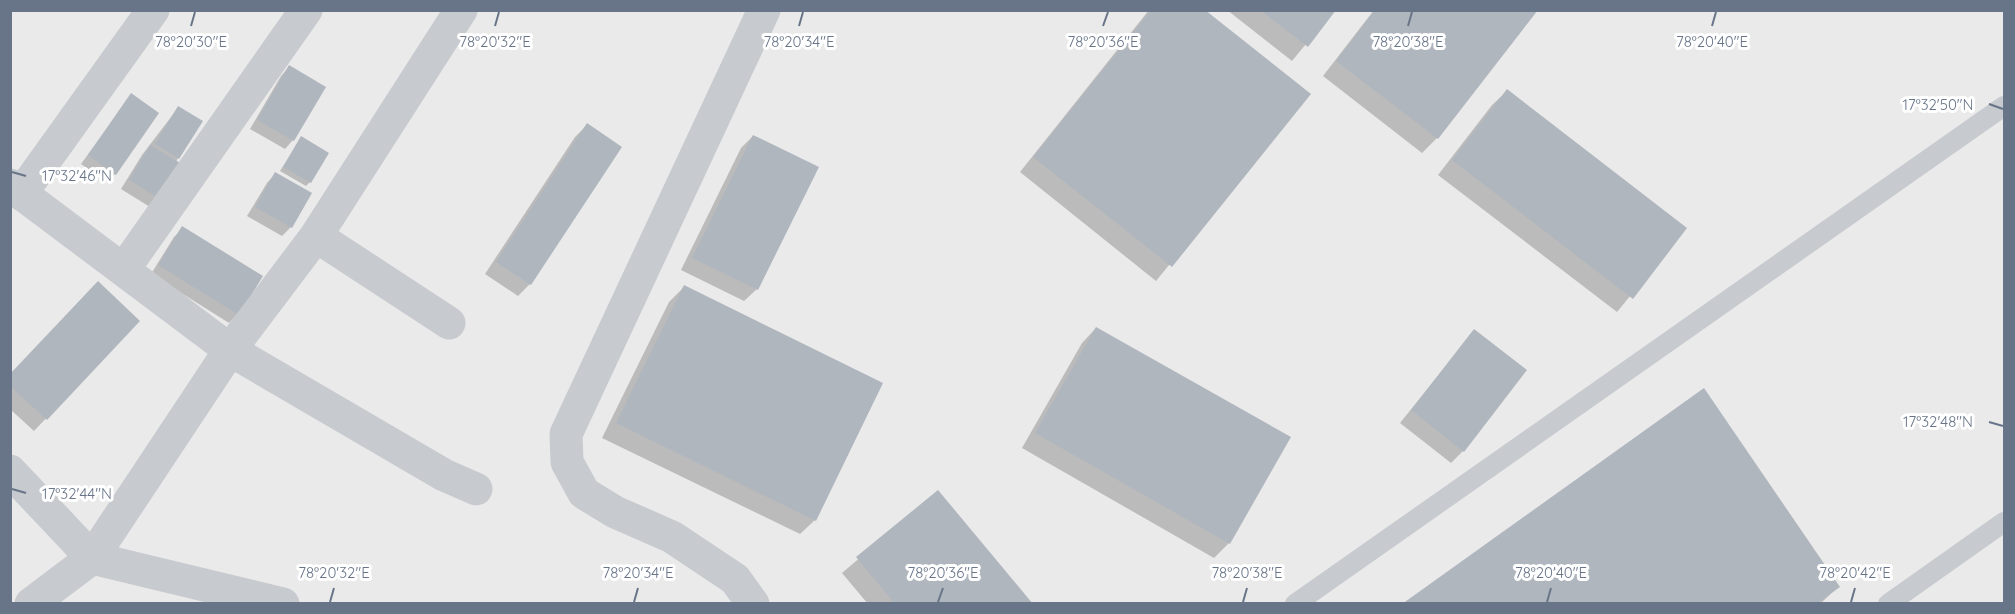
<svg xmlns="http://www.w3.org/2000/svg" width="2015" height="614" font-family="Quicksand,sans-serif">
	<rect width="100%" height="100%" fill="#f9f9f7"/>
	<rect fill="#eaeaea" x="11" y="11" width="1993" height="592"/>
	<g fill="#0003">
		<polygon points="1149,10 1203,10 1309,94 1156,281 1020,172"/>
		<polygon points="1227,10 1334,10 1292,61"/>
		<polygon points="1374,10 1536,10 1437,138 1422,153 1323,76"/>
		<polygon points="289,67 293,140 285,149 250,129 281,76"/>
		<polygon points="1507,91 1685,229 1617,312 1438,175 1492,105"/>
		<polygon points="131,95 115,174 107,182 81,164"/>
		<polygon points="178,108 178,158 150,207 121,189 142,155"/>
		<polygon points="587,125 530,284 518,296 485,274 575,137"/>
		<polygon points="753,136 757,289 744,301 681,270 741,148"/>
		<polygon points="301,138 310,182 306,186 280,171"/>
		<polygon points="275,174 310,194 291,227 282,236 247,216 267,183"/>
		<polygon points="183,228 238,314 229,323 151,274 174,237"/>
		<polygon points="684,287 815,520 800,534 602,438 669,302"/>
		<polygon points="138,321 34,431 10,409 10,375"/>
		<polygon points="1096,328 1229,543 1214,558 1022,448 1082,343"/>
		<polygon points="1474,331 1463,451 1451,463 1400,423"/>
		<polygon points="937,492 1031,604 868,604 842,573"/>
		<polygon points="1838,587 1820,604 1405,604"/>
	</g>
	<g fill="#b0b6be">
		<polygon points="1151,10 1205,10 1311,94 1172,267 1033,157"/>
		<polygon points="1260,10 1336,10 1308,47"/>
		<polygon points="1375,10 1538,10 1438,139 1336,61"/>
		<polygon points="289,65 326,87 294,141 257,120"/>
		<polygon points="1507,89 1687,228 1633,299 1452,160"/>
		<polygon points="131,93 159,113 116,175 88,155"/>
		<polygon points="178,106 203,121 179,159 155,144"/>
		<polygon points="587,123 622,147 531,285 496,262"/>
		<polygon points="753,135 819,167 758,290 692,258"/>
		<polygon points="301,136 329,153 311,183 283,167"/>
		<polygon points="150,145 182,164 160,199 129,180"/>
		<polygon points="275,172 312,193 292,228 255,207"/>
		<polygon points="182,226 263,276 239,315 158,265"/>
		<polygon points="98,281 140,321 47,420 10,386 10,374"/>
		<polygon points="684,285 883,383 816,521 616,423"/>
		<polygon points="1096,327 1291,437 1230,544 1035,433"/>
		<polygon points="1474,329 1527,370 1464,452 1411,410"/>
		<polygon points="1704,388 1840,587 1816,604 1402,604"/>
		<polygon points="938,490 1033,604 895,604 856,557"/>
	</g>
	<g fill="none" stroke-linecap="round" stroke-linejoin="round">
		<g stroke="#c7cace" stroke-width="20">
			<polyline points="1295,604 2004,106"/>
			<polyline points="1888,604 2004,522"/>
		</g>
		<g stroke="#c7cace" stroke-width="33">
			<polyline points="10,185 230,350 444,475 476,489"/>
			<polyline points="21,194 153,10"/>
			<polyline points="316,236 449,323"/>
			<polyline points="124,269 306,10"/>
			<polyline points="10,471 92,558 283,604"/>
			<polyline points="31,604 92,558 230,350 316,236 461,10"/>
			<polyline points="753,604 735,579 672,537 615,512 584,493 567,462 566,434 764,10"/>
		</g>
	</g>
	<path fill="none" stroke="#687589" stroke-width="2" d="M 191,26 L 195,12M 495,26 L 499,12M 799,26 L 803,12M 1103,26 L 1108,12M 1408,26 L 1412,12M 1712,26 L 1716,12M 1989,104 L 2003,109M 12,172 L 26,176M 1989,422 L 2003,426M 12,489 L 26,493M 330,602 L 334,588M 634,602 L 638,588M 938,602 L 943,588M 1243,602 L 1247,588M 1547,602 L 1551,588M 1851,602 L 1855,588"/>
	<g font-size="15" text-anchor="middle" fill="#687589" stroke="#fff" stroke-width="6" stroke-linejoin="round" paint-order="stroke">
		<text x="191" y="47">78°20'30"E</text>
		<text x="495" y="47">78°20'32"E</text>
		<text x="799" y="47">78°20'34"E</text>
		<text x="1103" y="47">78°20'36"E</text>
		<text x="1408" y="47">78°20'38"E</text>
		<text x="1712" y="47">78°20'40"E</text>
		<text x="1938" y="110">17°32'50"N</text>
		<text x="77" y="181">17°32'46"N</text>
		<text x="1938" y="427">17°32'48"N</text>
		<text x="77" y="499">17°32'44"N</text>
		<text x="1855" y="578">78°20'42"E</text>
		<text x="334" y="578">78°20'32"E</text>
		<text x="638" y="578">78°20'34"E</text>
		<text x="943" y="578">78°20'36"E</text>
		<text x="1247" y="578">78°20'38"E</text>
		<text x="1551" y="578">78°20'40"E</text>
	</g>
	<rect width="2015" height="614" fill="none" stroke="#687589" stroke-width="24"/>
</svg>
